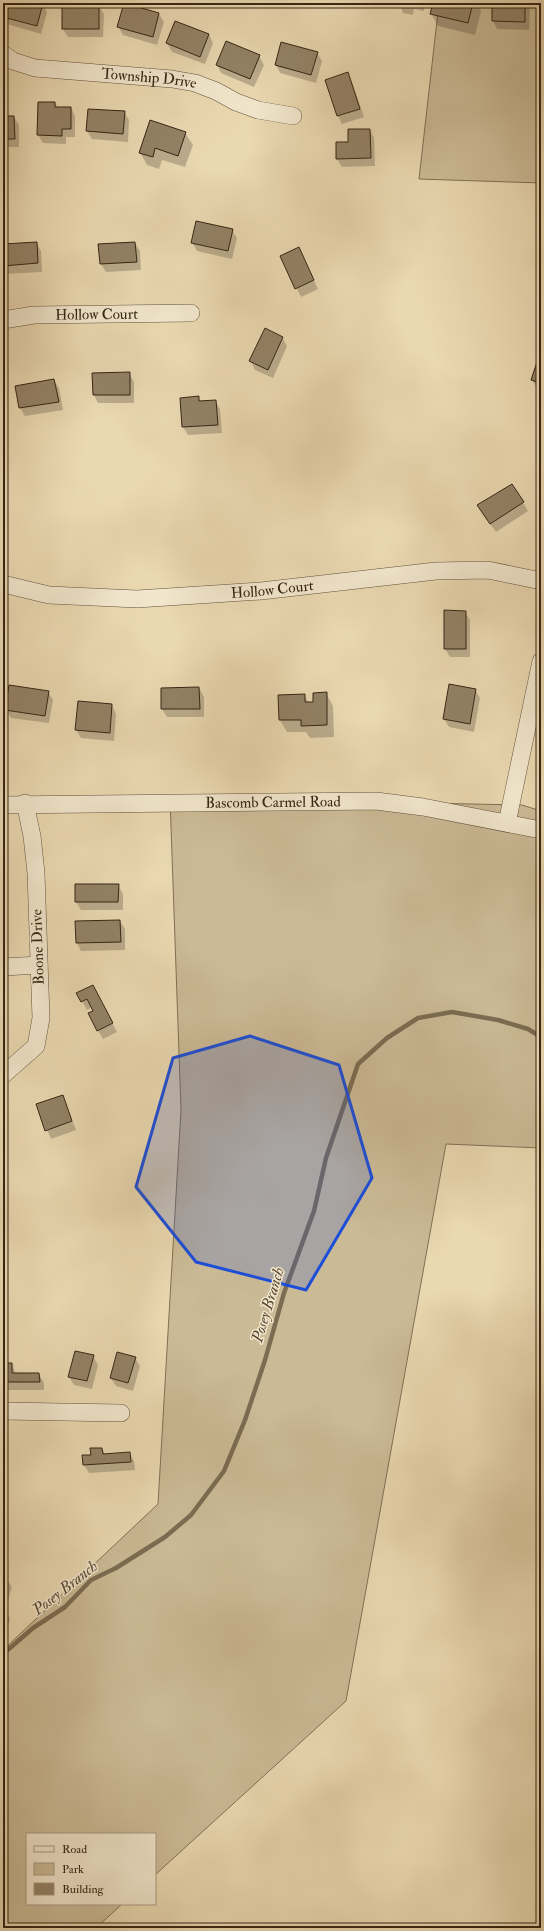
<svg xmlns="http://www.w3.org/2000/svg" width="544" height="1931" font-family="'IM FELL Double Pica',serif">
	<rect width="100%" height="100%" fill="#ead8b1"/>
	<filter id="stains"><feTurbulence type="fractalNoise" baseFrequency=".005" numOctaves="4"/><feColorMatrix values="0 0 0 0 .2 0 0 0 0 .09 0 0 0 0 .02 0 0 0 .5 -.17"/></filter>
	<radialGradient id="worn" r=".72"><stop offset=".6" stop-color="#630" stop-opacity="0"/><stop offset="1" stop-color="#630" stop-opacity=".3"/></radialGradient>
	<g fill="#cbba96" stroke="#807055">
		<polygon points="439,3 541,3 541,183 419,179"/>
		<polygon points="170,798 522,805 541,811 541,1148 446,1144 346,1701 155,1875 155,1834 27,1834 27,1904 122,1904 96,1928 3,1928 3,1650 158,1504 181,1110"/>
	</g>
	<g fill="#0003">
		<polygon points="5,3 42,3 47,12 41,34 7,24 3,18"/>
		<polygon points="399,3 425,3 424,11 414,9 413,15 403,13"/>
		<polygon points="434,3 477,3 481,11 475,35 438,26 431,13"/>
		<polygon points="493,3 526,3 530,9 529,30 497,29 493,21"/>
		<polygon points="125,5 159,14 164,22 157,45 123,35 118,26"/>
		<polygon points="99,6 104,14 103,37 68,37 63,29"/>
		<polygon points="209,35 213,43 205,64 172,52 167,43"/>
		<polygon points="317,53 322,61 316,83 280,73 276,65"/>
		<polygon points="259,56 264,65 254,87 221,73 217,65"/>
		<polygon points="348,74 352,82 364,117 342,124 338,116"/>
		<polygon points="39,103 55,103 58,108 71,108 75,116 75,137 66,137 66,144 43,143 38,135"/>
		<polygon points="124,112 129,120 128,142 92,139 87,131"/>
		<polygon points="3,117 14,117 19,125 19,147 3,147"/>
		<polygon points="370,130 374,138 375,166 342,167 337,159 349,143"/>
		<polygon points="185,133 193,145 185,167 162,160 159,169 147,165 140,152"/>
		<polygon points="232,230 237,238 232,259 197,251 192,242"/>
		<polygon points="36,243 41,251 42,272 5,274 3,270 3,245"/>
		<polygon points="135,243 140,251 141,270 106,272 101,264 100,245"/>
		<polygon points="281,257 303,257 318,289 301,297"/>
		<polygon points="282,337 287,346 273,378 255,370 251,361"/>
		<polygon points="541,364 541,389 537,388 532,380"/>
		<polygon points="129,373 134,382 134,403 98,403 94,395"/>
		<polygon points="54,380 59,388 63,410 25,416 20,408 16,387"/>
		<polygon points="198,397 201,402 215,401 220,409 222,433 188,435 183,427"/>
		<polygon points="523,503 528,511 496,532 483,514"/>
		<polygon points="465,612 470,620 470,657 450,657 445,649"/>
		<polygon points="199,688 204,697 204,717 167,717 162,709 162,689"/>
		<polygon points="475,690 480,698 474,732 449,727 444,719"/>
		<polygon points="48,692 53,700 49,723 11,718 6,710"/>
		<polygon points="326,693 333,706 334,737 310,738 306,732 287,732 280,720 304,695 309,703 314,703"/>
		<polygon points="112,705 116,714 114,741 81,738 76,730"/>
		<polygon points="118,885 123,894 123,910 81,910 76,902"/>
		<polygon points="120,921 125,929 125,950 81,951 77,943"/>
		<polygon points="78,993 97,994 117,1032 103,1039 89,1014 95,1011 92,1007 87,1010"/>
		<polygon points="63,1096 76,1130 51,1139 37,1105"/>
		<polygon points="93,1356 98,1365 92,1389 74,1385 69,1377"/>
		<polygon points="135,1358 140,1366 133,1391 116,1386 111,1378"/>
		<polygon points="3,1364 12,1364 16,1374 39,1374 44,1383 44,1390 3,1390"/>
		<polygon points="102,1449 105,1454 129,1453 134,1461 135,1470 89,1473 84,1465"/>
		<polygon points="3,1574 12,1587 5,1610 10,1619 7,1628 3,1627"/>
	</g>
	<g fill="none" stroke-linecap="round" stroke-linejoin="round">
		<polyline stroke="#7c6c52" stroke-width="4.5" points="3,1654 33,1628 65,1607 91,1580 116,1568 165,1537 191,1515 224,1471 245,1420 265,1360 284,1293 314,1211 326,1158 358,1064 387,1038 418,1018 452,1012 498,1020 528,1029 541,1037"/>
	</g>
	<g fill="#938266" stroke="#352514">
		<polygon points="4,3 43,3 37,26 3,17"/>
		<polygon points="124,3 159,13 153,37 117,27"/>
		<polygon points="398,3 409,3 408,7 397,5"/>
		<polygon points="433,3 473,3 468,23 430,14"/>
		<polygon points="492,3 525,3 525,22 492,21"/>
		<rect x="62" y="5" width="37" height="24"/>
		<polygon points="175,21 209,34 200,57 166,43"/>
		<polygon points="226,41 260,55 250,79 216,65"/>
		<polygon points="281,42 318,52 311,75 275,65"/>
		<polygon points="348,72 360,109 337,116 325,80"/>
		<polygon points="38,102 55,102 55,107 71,107 71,129 62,129 62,136 37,135"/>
		<polygon points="88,109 125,111 123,134 86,131"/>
		<polygon points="3,116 14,116 15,139 3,139"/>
		<polygon points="150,120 186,132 178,156 155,148 153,157 139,153"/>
		<polygon points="348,129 370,129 371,158 336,159 336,142 348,142"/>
		<polygon points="196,221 233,229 228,251 191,243"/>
		<polygon points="37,242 38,263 3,266 3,244"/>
		<polygon points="135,242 137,262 100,264 98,244"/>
		<polygon points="299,247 314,280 295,289 280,256"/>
		<polygon points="265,328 283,337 268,370 249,361"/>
		<polygon points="537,362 541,363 541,383 531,380"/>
		<polygon points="130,372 130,395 93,395 92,373"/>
		<polygon points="54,379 59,402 19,408 15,386"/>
		<polygon points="199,396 199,401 216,400 218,425 182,427 180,398"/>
		<polygon points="512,484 524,502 490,524 477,505"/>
		<polygon points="444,610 466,611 466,649 444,649"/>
		<polygon points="449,684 476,689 470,724 443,719"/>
		<polygon points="9,685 49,691 45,716 5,710"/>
		<polygon points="199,687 200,709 161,709 161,688"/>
		<polygon points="327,692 327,725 301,726 301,720 279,720 278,695 305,694 305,702 313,702 313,693"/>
		<polygon points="78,701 112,704 110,733 75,730"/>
		<polygon points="75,884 119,884 118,902 75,902"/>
		<polygon points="120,920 121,942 76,943 75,921"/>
		<polygon points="93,985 113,1023 97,1031 88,1013 93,1011 87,999 81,1002 76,993"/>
		<polygon points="63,1095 72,1121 45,1131 36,1104"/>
		<polygon points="75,1351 94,1355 87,1381 68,1377"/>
		<polygon points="117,1352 136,1357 128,1383 110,1378"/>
		<polygon points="3,1363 12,1363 12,1373 39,1373 40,1382 3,1382"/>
		<polygon points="90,1448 102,1448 103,1454 130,1452 131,1462 83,1465 82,1455 91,1455"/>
	</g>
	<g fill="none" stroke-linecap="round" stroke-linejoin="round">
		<g stroke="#62523b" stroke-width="18">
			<g id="street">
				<path id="s1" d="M 3,54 L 13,61 L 35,68 L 172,79 L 195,83 L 216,91 L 236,102 L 258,110 L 293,116"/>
				<path id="s2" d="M 3,320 L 34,315 L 191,313"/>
				<path id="s3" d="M 3,584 L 49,595 L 137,599 L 261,591 L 436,571 L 488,570 L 541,581"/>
				<path id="s4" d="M 3,805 L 376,801 L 423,807 L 541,830"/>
				<polyline points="507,823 541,661"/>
				<polyline points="3,967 39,965"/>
				<polyline points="3,1075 36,1046 41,1018 36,873 32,836 25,803"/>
				<polyline points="3,1411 121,1413"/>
			</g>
		</g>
		<use href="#street" stroke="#f1e6cc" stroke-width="17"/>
	</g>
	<path fill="#1d4ed8" fill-opacity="0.2" stroke="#1d4ed8" stroke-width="3" stroke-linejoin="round" d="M 250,1036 L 339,1065 L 372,1178 L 306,1290 L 196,1262 L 136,1187 L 173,1058 Z"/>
	<g text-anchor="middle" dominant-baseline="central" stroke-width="3" stroke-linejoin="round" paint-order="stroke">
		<g font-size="15" fill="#352514" stroke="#f1e6cc">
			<text stroke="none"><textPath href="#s1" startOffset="150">Township Drive</textPath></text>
			<text stroke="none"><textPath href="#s2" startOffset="94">Hollow Court</textPath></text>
			<text stroke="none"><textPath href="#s3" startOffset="271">Hollow Court</textPath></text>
			<text stroke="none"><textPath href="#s4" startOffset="270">Bascomb Carmel Road</textPath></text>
			<text transform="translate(38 947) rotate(-92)">Boone Drive</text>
		</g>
		<g font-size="16" font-style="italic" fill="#594833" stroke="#f1e6cc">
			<text transform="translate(268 1305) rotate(-73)">Posey Branch</text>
			<text transform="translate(65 1588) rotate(-38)">Posey Branch</text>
		</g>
	</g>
	<rect width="544" height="1931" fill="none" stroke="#ead8b1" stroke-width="16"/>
	<rect x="4" y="4" width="536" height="1923" fill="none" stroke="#352514" stroke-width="2"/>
	<rect x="8" y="8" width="528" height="1915" fill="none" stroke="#352514"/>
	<rect x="26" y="1833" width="130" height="72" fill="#f1e6cc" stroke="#a69982"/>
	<rect x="34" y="1846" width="20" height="6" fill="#f1e6cc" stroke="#a69982"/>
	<text x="62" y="1853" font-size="12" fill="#352514">Road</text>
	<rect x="34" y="1863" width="20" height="12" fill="#cbba96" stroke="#a69982"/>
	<text x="62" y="1873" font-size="12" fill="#352514">Park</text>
	<rect x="34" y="1883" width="20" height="12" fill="#938266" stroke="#a69982"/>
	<text x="62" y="1893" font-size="12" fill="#352514">Building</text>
	<rect width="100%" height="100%" filter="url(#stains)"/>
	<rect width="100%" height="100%" fill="url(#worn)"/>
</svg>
